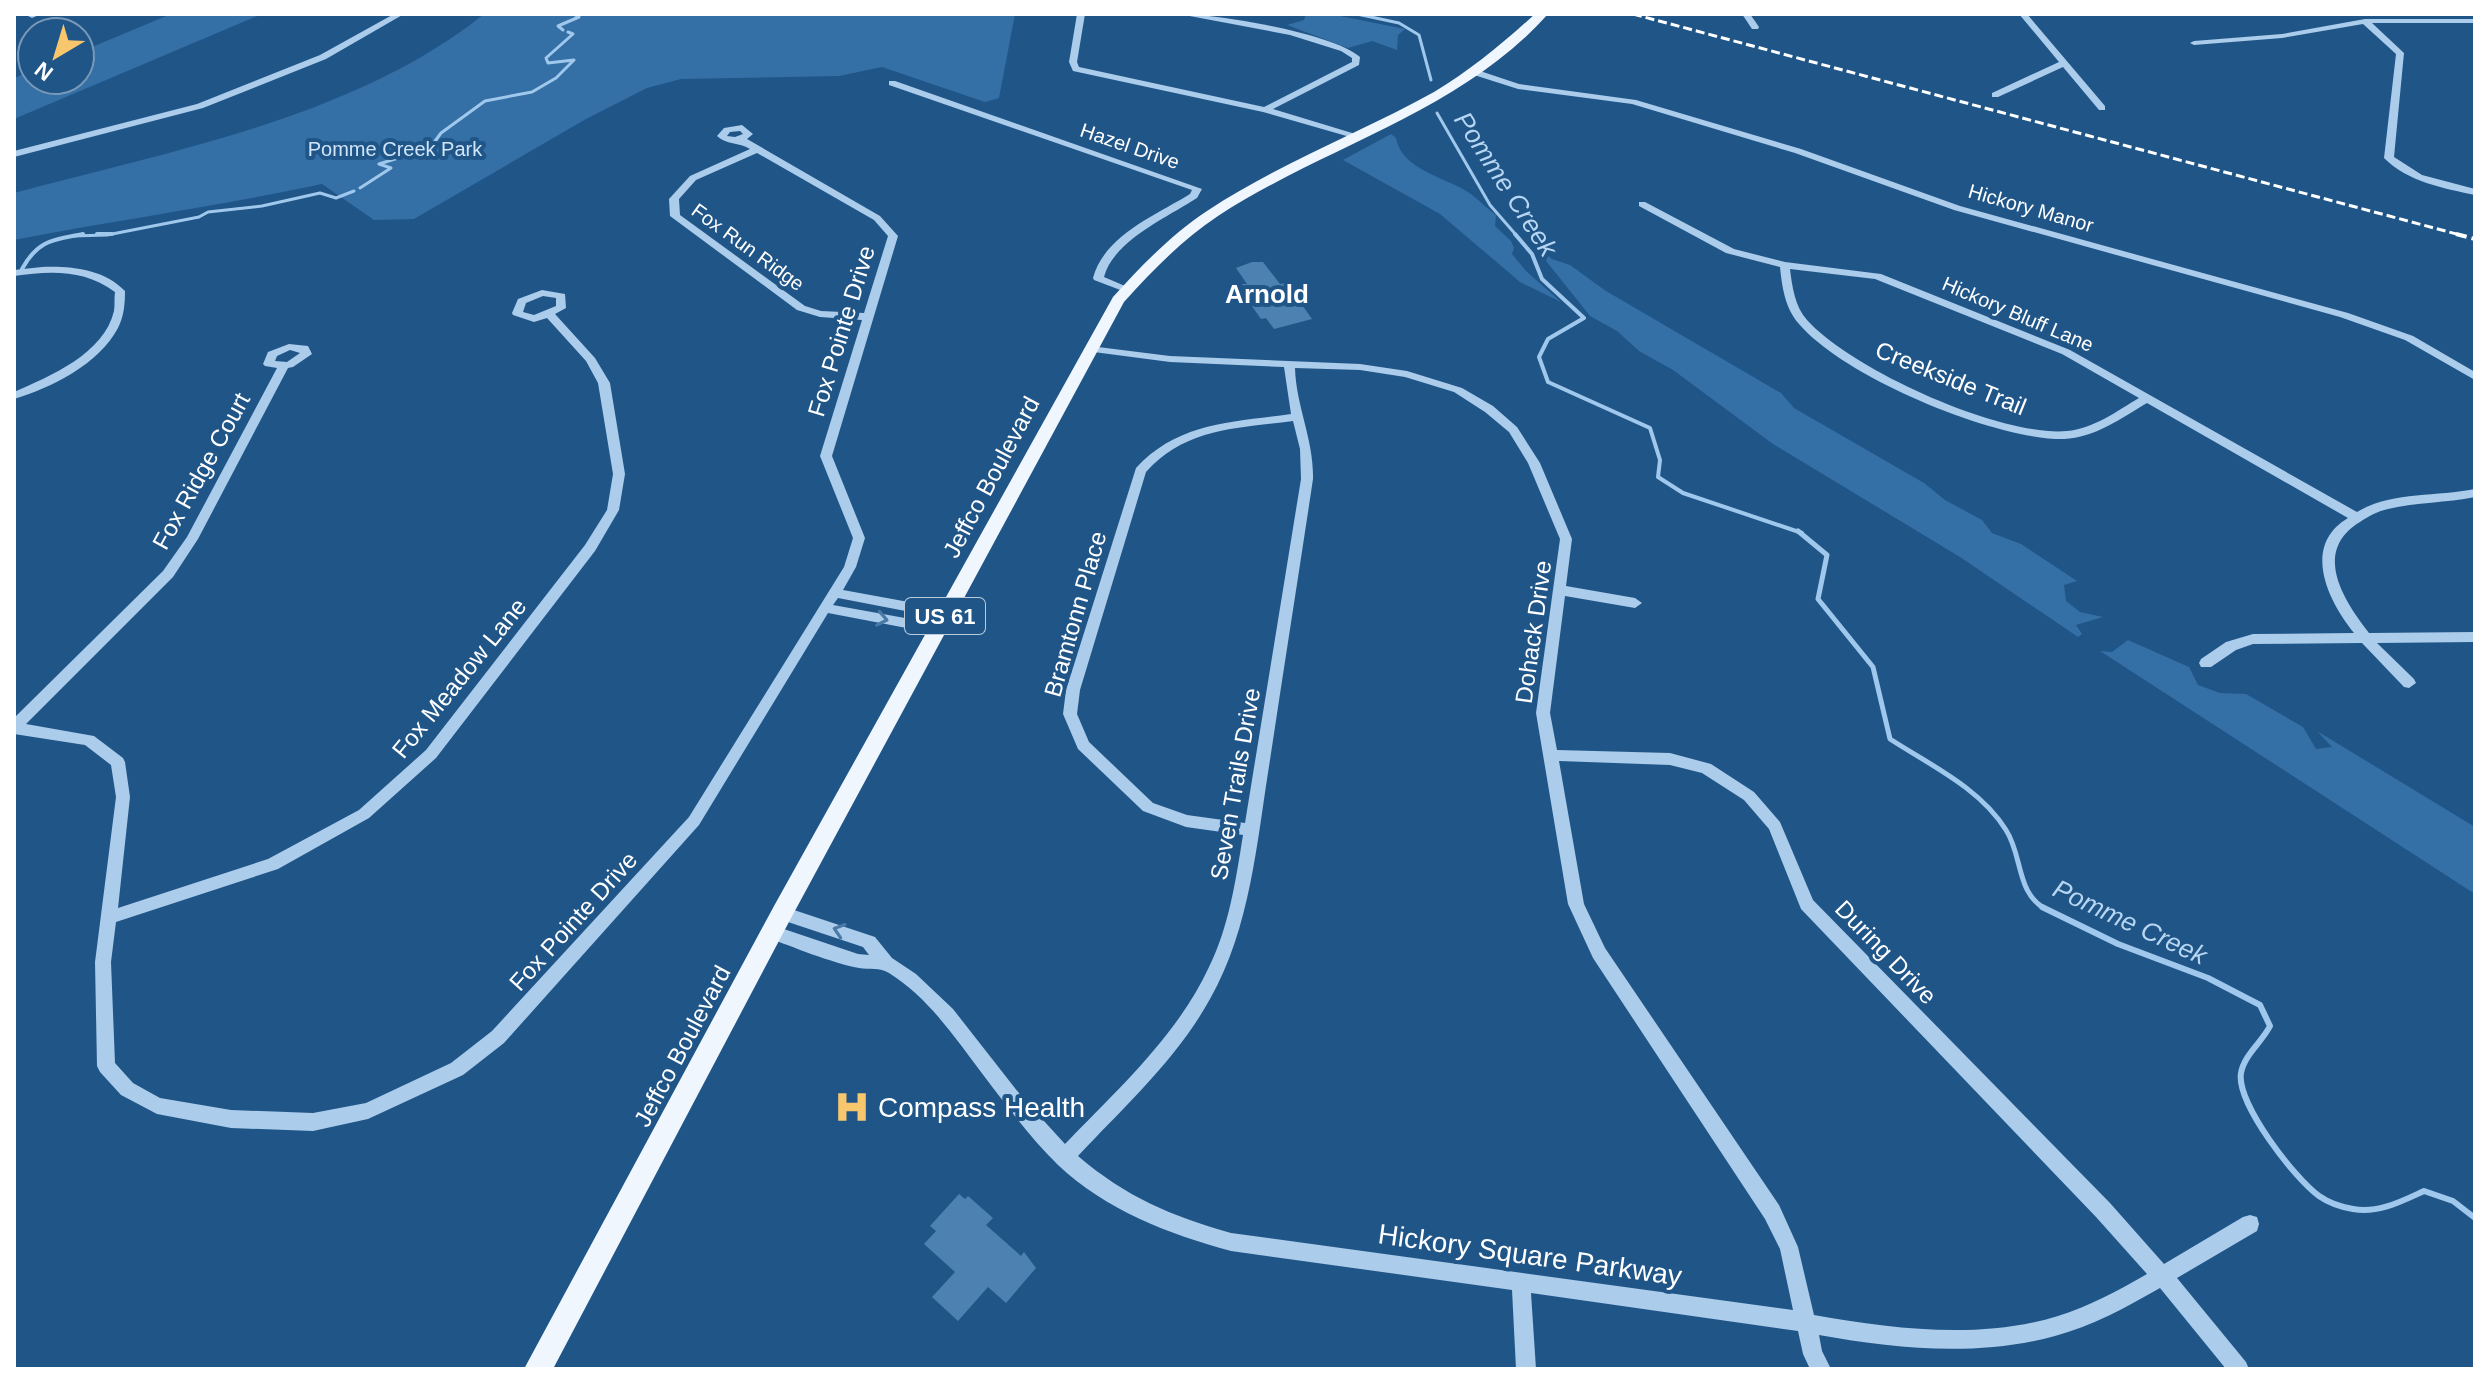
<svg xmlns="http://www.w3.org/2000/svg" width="2489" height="1383" font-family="Helvetica,sans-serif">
	<rect width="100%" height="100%" fill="#205588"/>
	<g fill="#346fa6">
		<polygon points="171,14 262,14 14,119 14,78 32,71 32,80 80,80 80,52"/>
		<path d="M 484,14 L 1015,14 L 999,98 L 985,102 L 882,67 L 839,76 L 681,79 L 647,88 L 586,119 L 414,219 L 374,220 L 322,184 C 220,206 117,220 14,240 L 14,193 C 170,151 356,117 484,14 Z"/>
		<polygon points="1306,14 1330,14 1405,29 1398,35 1397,50 1372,41 1348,48 1287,25 1304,20"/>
		<path d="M 1391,134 L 1396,138 C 1402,171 1447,177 1471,194 C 1479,200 1487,209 1496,215 L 1495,226 L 1511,241 L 1514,248 L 1512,254 L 1526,271 L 1561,302 L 1520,282 L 1440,214 L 1343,160 Z"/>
		<polygon points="1531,242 1552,259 1570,265 1606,291 1781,393 1794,408 1924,483 1945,500 1982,520 1992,533 2021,544 2077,581 2064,585 2066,601 2080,612 2103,617 2076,625 2082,634 2078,637 1960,557 1773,444 1673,370 1639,351 1617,331 1590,316"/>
		<polygon points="2128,640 2189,667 2198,685 2220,693 2246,694 2303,727 2316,749 2332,747 2317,731 2475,827 2475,894 2100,651 2112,652"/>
	</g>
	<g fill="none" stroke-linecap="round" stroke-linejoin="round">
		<g stroke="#9fc8ec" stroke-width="3">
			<polyline points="1357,14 1399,23 1419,35 1431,80"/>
			<polyline points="563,30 558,26 579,17 573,14"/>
			<polyline points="1437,113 1490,205 1517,236"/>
			<polyline points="360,188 391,168 379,164 430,148 441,133 485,101 532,92 556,78 574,60 548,63 546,58 573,34 568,32"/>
			<polyline points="73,236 107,235 199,217 208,212 262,206 320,193 336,198 354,191"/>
		</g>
		<g stroke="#9fc8ec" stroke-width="4">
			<polyline points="97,234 112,234"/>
			<polyline points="1515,234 1532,254 1542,279 1584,318 1548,339 1539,357 1548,382 1650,428 1660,460 1658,477 1683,493 1802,533"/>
			<path d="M 22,269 C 38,240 52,240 83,234"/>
		</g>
		<path stroke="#9fc8ec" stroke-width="5" d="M 1798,531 L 1827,555 L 1818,599 L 1873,667 L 1890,739 C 1930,765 1980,788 2006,830 C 2023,856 2016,894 2046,909"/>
		<path stroke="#9fc8ec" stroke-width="6" d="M 2042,907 L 2118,944 L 2208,978 L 2260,1005 L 2270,1026 C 2262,1042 2244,1055 2241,1073 C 2236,1103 2295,1179 2319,1196 C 2329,1203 2341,1207 2353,1209 C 2378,1214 2402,1201 2424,1191 L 2453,1201 L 2475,1218"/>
	</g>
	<g fill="#4d81b2">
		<polygon points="1252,262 1263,262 1280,284 1291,282 1301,294 1295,295 1312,319 1274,329 1266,318 1261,319 1244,295 1249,294 1242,284 1247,284 1236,268"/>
		<polygon points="959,1194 965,1199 968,1196 993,1218 986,1225 1021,1256 1024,1252 1036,1268 1006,1303 988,1287 958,1321 932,1297 955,1272 924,1244 936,1231 930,1226"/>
	</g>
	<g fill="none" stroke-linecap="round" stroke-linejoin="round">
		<g fill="#abccea" fill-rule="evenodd">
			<polygon points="30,14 41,14 32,18 28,16"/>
			<polygon points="394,14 404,14 326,59 203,108 14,157 14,151 197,104 320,55"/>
			<path d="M 1077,14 L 1085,14 L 1077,62 L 1079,67 L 1264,107 L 1352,62 L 1352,58 L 1341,51 L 1290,35 L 1179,14 C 1217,14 1333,33 1360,57 L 1359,65 L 1273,109 L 1362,136 L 1357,139 L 1263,112 L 1073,71 L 1069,62 Z"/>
			<polygon points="1742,14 1750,14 1759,27 1758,29 1752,29"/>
			<polygon points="2019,14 2027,14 2105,106 2105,110 2099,110 2063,67 1998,97 1992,97 1992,93 2059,62"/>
			<path d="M 2365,19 L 2475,19 L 2475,23 L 2372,23 L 2404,53 L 2394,157 L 2422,175 L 2475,189 L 2475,195 C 2443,188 2408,182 2384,158 L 2396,54 L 2363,24 L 2282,38 L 2194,45 L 2190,43 L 2194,41 L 2282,34 Z"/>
			<polygon points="1474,69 1519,84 1636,100 1801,149 1960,206 2348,313 2413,336 2475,372 2475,380 2405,340 2340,317 1954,210 1795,153 1632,104 1518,89 1471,74 1471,70"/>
			<path d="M 889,81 L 895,81 L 1202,189 L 1197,198 C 1168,217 1113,241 1104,277 L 1132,289 L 1131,291 L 1123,291 L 1094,280 L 1093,278 C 1104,236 1156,215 1190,194 L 1192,190 L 889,85 Z"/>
			<path d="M 742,125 L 753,134 L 747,139 L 880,216 L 898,236 L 832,456 L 865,538 L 856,567 L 843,590 L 947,609 L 954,614 L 947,619 L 838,598 L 833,605 L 938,624 L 945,629 L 943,632 L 938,634 L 828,613 L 699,825 L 504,1043 L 463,1075 L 368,1119 L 313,1131 L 231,1128 L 157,1114 L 121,1095 L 100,1072 L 97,1066 L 95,962 L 116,797 L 111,765 L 85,745 L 14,734 L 14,718 L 163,571 L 187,537 L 277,368 L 265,366 L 263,364 L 268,352 L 289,344 L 308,346 L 312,354 L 293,367 L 288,368 L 198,539 L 173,577 L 26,724 L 94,736 L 123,758 L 125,762 L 130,797 L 118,908 L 268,859 L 359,810 L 426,750 L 585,545 L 607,510 L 613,474 L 598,383 L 586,361 L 547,318 L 534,322 L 513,315 L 512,313 L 518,299 L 542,290 L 565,294 L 566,308 L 555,314 L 595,358 L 610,383 L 625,474 L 619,510 L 595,551 L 436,758 L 369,818 L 278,869 L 116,922 L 111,962 L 115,1063 L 133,1083 L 160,1098 L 231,1110 L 313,1113 L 366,1103 L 451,1063 L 492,1031 L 689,817 L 844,567 L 853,538 L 820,456 L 862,320 L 820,317 L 797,310 L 670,216 L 669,199 L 690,176 L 750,149 C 739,142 726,145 717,136 L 724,128 ZM 740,131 L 743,134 L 735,137 L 727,136 L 730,132 ZM 757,153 L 874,220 L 888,236 L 864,313 L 821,311 L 805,306 L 680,215 L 679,199 L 696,180 ZM 543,296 L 556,298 L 556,306 L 534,315 L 523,312 L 526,303 ZM 290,350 L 300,353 L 287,362 L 275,361 L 277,356 Z"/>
			<path d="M 1639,202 L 1645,202 L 1734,249 L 1785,262 L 1881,274 L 2070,350 L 2357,512 C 2392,491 2436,497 2475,489 L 2475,497 C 2446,503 2417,502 2388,509 C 2378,511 2369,516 2360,522 C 2312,551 2343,600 2369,633 L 2475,632 L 2475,642 L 2377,643 L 2414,679 L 2416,683 L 2409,688 L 2404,687 L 2362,643 L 2253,644 L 2236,650 L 2211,667 L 2201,667 L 2199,663 L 2201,659 L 2226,642 L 2253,634 L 2354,633 C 2328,601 2301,546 2348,518 L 2147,403 C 2122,418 2094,438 2064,439 C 1994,440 1844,377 1799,324 C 1785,308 1782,287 1780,267 L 1726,253 L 1639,206 ZM 1790,269 L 1875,279 L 2062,354 L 2139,398 C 2117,411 2093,429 2067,431 C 2001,437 1852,370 1807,320 C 1795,307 1792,286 1790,269 Z"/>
			<path d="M 42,267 C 72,266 103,269 125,291 C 125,304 124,316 118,328 C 99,364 51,388 14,399 L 14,392 C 50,376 104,354 114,311 C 115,305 114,298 115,292 C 84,269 50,271 14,276 L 14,270 Z"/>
			<path d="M 1090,346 L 1170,356 L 1360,364 L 1407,371 L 1462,388 L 1493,406 L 1517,427 L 1540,463 L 1572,539 L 1566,586 L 1635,598 L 1642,603 L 1635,608 L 1565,596 L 1550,713 L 1557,750 L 1670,753 L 1711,764 L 1754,792 L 1780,822 L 1813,900 L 2110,1203 L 2164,1264 L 2243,1217 L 2250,1215 L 2257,1217 L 2259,1224 L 2257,1231 L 2177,1278 L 2246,1362 L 2249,1369 L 2226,1369 L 2160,1288 C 2127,1307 2092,1326 2055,1336 C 1978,1357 1896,1349 1819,1335 L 1822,1351 L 1831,1369 L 1810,1369 L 1803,1354 L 1798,1331 L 1531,1293 L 1536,1369 L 1516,1369 L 1512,1290 L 1231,1251 C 1168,1234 1106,1210 1058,1165 C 1031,1139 1007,1106 984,1076 C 956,1039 929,998 889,973 C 880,967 869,970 859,968 C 832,963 793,947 766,937 L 764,932 L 766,927 L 772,925 L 858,954 L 869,955 L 863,947 L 776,918 L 774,913 L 776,908 L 782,906 L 875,937 L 892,958 L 916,974 L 953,1009 L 1022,1097 L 1065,1144 C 1117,1090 1177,1036 1209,967 C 1229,927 1236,879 1243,835 L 1186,827 L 1143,811 L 1078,749 L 1063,714 L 1066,690 L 1136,468 C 1178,422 1233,422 1291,414 L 1284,367 L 1170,362 L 1086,351 L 1085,349 ZM 1295,368 L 1360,370 L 1405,377 L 1454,392 L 1485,412 L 1509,432 L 1528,463 L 1560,539 L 1536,713 L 1568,904 L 1593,958 L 1765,1219 L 1780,1249 L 1793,1310 L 1231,1233 C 1171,1216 1126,1197 1078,1156 C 1124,1107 1177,1059 1210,999 C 1251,927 1257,840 1270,760 C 1284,666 1299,573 1313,479 C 1314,440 1296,406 1295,368 ZM 1293,421 L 1300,449 L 1301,479 L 1245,823 L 1187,815 L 1153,803 L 1089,742 L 1077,714 L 1080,690 L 1146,472 C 1185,428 1238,428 1293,421 ZM 1559,761 L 1670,765 L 1702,773 L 1744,800 L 1769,829 L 1801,909 L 2096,1217 L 2147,1274 C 2119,1290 2090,1306 2058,1316 C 1980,1340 1893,1329 1814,1315 L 1798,1247 L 1779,1205 L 1605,948 L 1584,904 Z"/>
		</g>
		<path fill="#eff6fe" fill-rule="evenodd" d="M 1535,14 L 1548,14 C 1461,112 1325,146 1218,216 C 1182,240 1153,270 1124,302 L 790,920 L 553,1369 L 524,1369 L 774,906 L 1113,297 C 1142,265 1171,235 1207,211 C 1278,164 1360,133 1434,92 C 1471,70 1503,43 1535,14 Z"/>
		<polyline stroke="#fff" stroke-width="3" stroke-dasharray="9 4" stroke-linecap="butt" points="1633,14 2464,236"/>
		<polyline stroke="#fff" stroke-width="4" stroke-dasharray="11 5" stroke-linecap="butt" points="2456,234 2475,239"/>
	</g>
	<defs><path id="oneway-chevron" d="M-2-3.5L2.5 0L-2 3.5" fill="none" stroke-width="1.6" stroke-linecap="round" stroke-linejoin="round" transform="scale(2)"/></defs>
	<g stroke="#4a79a5">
		<use href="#oneway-chevron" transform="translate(882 619) rotate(11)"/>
		<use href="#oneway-chevron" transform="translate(839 930) rotate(-162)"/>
	</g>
	<defs>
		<g id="hospital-bare" transform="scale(2.76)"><path d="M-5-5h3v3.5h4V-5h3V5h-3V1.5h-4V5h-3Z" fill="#f8c66c" stroke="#205588" stroke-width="2.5" paint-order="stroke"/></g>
	</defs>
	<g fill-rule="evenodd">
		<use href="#hospital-bare" x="852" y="1107"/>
	</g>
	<g text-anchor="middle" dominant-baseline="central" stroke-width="8" stroke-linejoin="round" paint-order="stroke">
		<g font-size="20" fill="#fff" stroke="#205588">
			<text transform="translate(1130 146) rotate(19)">Hazel Drive</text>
			<text transform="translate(2031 208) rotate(16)">Hickory Manor</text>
			<text transform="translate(748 247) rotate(36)">Fox Run Ridge</text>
			<text transform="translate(2018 314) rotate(23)">Hickory Bluff Lane</text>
		</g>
		<g font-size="20" fill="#d0e5f8" stroke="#205588">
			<text x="395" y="149">Pomme Creek Park</text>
		</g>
		<rect fill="#205588" stroke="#bcccdb" stroke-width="2" x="905" y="598" width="80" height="36" rx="6"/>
		<g font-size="22" font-weight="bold" fill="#fff">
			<text x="945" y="616">US 61</text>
		</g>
		<g font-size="24" fill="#fff" stroke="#205588">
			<text transform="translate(841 331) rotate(-73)">Fox Pointe Drive</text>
			<text transform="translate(1951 378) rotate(22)">Creekside Trail</text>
			<text transform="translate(201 471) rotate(-61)">Fox Ridge Court</text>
			<text transform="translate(991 477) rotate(-62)">Jeffco Boulevard</text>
			<text transform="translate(1075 614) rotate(-74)">Bramtonn Place</text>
			<text transform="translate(1533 632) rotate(-82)">Dohack Drive</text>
			<text transform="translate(459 678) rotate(-51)">Fox Meadow Lane</text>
			<text transform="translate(1235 784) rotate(-80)">Seven Trails Drive</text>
			<text transform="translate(573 921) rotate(-48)">Fox Pointe Drive</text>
			<text transform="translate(1886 952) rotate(46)">During Drive</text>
			<text transform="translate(682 1046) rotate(-62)">Jeffco Boulevard</text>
		</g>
		<g font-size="26" font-style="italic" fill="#b7d6f2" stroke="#205588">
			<text transform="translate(1506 184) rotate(57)">Pomme Creek</text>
			<text transform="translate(2130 922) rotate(25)">Pomme Creek</text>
		</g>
		<g font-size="26" font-weight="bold" fill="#fff" stroke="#205588">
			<text x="1267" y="294">Arnold</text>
		</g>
		<g font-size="28" fill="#fff" stroke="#205588" text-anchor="start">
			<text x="878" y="1107">Compass Health</text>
		</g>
		<g font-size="28" fill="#fff" stroke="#205588">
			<text transform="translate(1530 1255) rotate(8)">Hickory Square Parkway</text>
		</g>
	</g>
	<rect width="2489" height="1383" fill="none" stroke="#ffffff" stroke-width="32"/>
	<g transform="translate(56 56) rotate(218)"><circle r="38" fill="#205588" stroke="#7999b8" stroke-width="2"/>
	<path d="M0-6L14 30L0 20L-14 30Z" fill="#f8c66c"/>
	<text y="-12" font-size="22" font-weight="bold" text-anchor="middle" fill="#ffffff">N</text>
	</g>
</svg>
